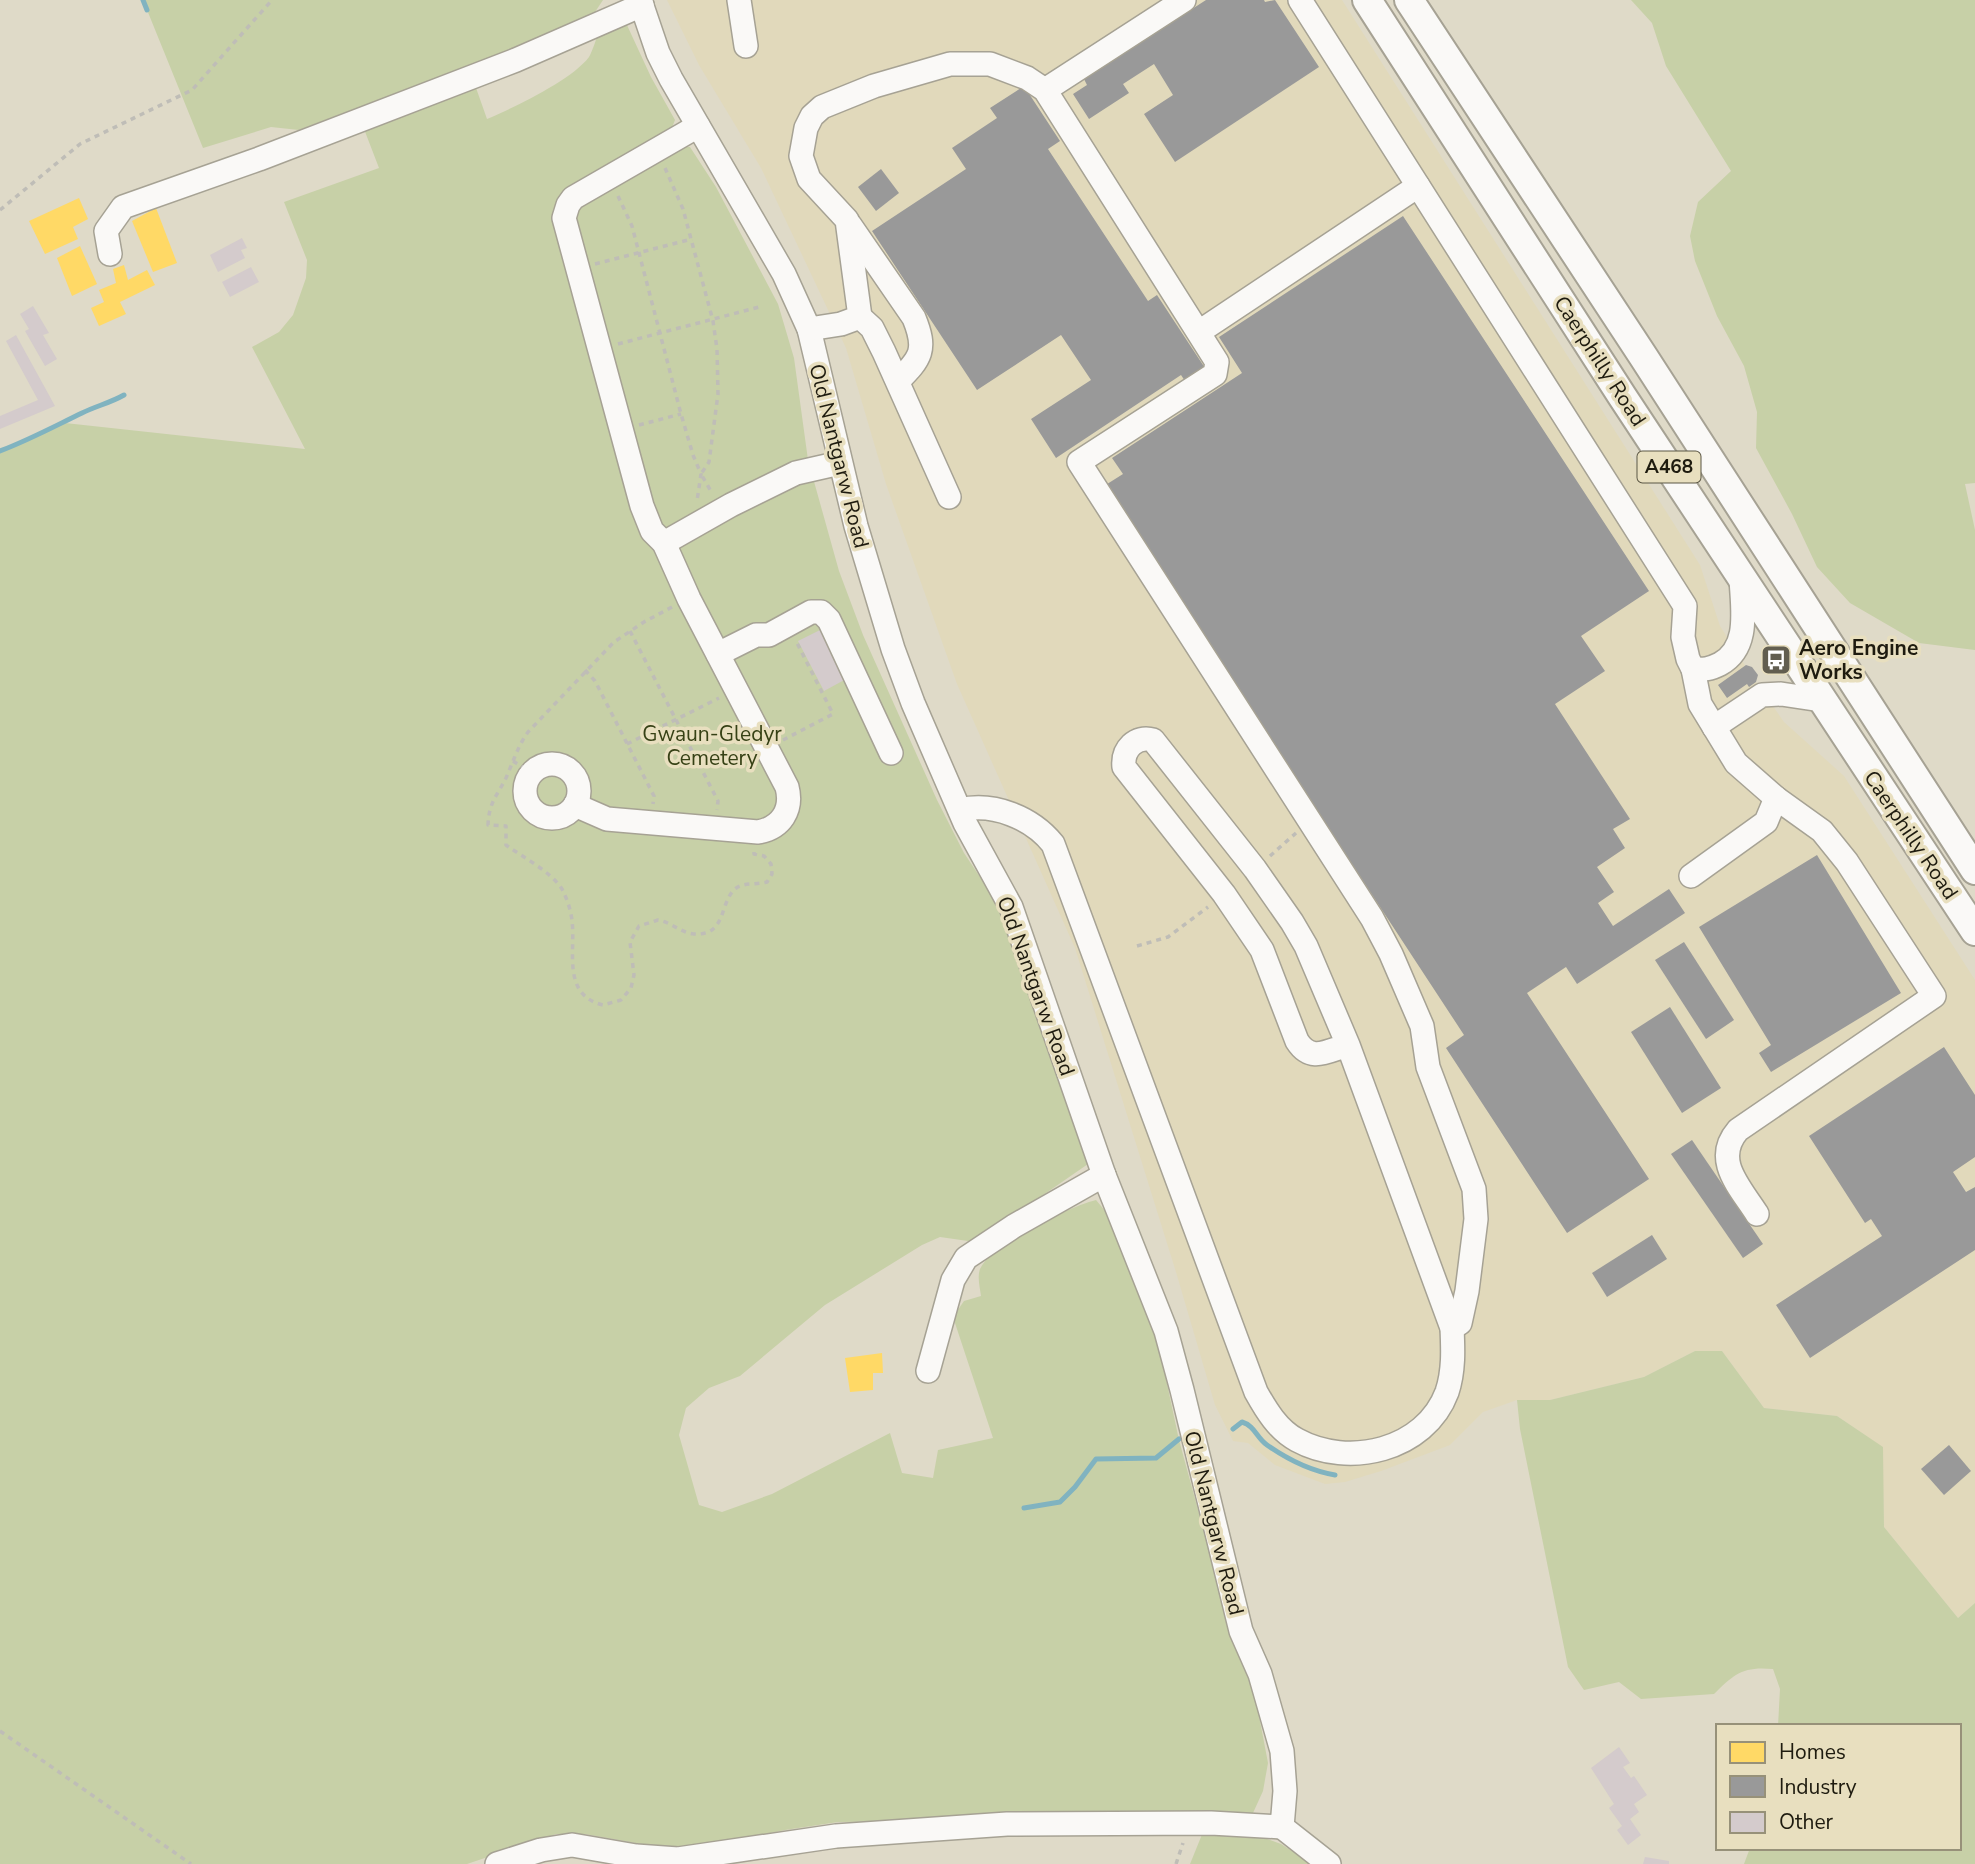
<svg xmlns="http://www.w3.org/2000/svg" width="1975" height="1864" font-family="'Nunito Sans',sans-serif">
	<rect width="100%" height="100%" fill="#dfdac8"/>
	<polygon fill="#e1d9bb" points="667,0 1342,0 1700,565 1720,626 1751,675 1784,722 1844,776 1975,980 1975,1603 1958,1618 1884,1527 1882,1447 1837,1416 1764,1408 1722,1351 1695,1351 1644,1377 1550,1400 1517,1400 1483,1412 1450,1445 1381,1471 1345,1482 1325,1484 1275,1465 1248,1443 1233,1441 1215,1405 1176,1272 1075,948 957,684 886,484 846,348 761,168 699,65"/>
	<g fill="#c7d0a7">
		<polygon points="143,0 603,0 595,12 496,55 299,130 271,127 203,148"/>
		<polygon points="1631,0 1975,0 1975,483 1965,484 1975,530 1975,650 1919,643 1850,603 1817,567 1792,514 1756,448 1757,412 1744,366 1717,316 1695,261 1690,236 1698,202 1731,171 1666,66 1652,23"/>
		<path d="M 626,23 L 651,77 L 675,120 L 671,130 L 678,147 L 690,147 L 716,187 L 778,304 L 794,358 L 808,460 L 839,571 L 863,635 L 937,800 L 964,853 L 994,898 L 1022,968 L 1088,1164 L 975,1242 L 940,1237 L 922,1245 L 825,1305 L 740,1376 L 709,1388 L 686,1408 L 679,1435 L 699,1505 L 722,1512 L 772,1494 L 890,1433 L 902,1473 L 933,1478 L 938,1450 L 993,1438 L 953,1317 L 964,1301 L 981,1296 C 980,1288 977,1277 980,1269 C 991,1243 1069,1207 1096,1200 L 1106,1212 L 1132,1264 L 1157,1337 L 1179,1440 L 1228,1620 L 1256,1700 L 1268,1763 L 1263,1791 L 1253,1813 L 1024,1812 L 931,1821 L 838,1822 L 785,1830 L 681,1851 L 585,1834 L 556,1834 L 467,1864 L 0,1864 L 0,451 L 65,423 L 305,449 L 252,347 L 279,332 L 293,315 L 306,278 L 307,260 L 284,202 L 379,168 L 364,129 L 475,85 L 487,119 C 513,108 572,80 589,57 C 593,50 596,39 599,31 Z"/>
		<path d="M 1695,1351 L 1722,1351 L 1764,1408 L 1837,1416 L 1883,1447 L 1884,1527 L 1958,1618 L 1975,1603 L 1975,1864 L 1744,1864 L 1750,1848 L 1959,1848 L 1959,1726 L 1778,1726 L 1780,1689 L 1773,1669 C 1743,1666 1734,1674 1714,1694 L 1641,1699 L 1619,1682 L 1584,1690 L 1568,1667 L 1520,1429 L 1517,1400 L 1550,1400 L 1644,1377 Z"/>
		<polygon points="1203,1832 1253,1834 1281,1844 1312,1864 1190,1864"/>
	</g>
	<g fill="#ffd966">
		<polygon points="79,198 88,219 73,227 78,239 45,254 29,221"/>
		<polygon points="156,208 177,263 153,272 132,221"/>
		<polygon points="80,246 97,284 72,296 57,258"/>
		<polygon points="124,265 128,280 147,270 155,285 120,302 126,314 99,326 91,308 104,302 99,290 116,283 113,269"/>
		<polygon points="882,1353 883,1373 873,1373 873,1390 850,1392 845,1358"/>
	</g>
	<g fill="#999">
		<polygon points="1206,0 1264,0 1265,2 1275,0 1319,67 1175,162 1144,114 1173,95 1154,64 1123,84 1129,93 1089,119 1073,94 1087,85 1084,79"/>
		<polygon points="1024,86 1060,141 1048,149 1148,301 1157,295 1205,368 1185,381 1181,375 1056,458 1031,419 1091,380 1061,335 977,390 872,231 966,169 952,148 997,118 990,108"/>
		<polygon points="881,169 899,193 876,211 858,187"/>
		<polygon points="1403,216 1649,591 1581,636 1605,671 1555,704 1630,819 1613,829 1625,848 1597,867 1614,892 1598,903 1613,926 1669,889 1685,913 1577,984 1566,967 1527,993 1649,1179 1567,1233 1446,1048 1464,1035 1104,486 1123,474 1112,458 1242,373 1219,337"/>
		<polygon points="1746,665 1752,667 1758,675 1756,682 1749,687 1747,684 1727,698 1718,685"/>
		<polygon points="1817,855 1901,993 1771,1072 1759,1053 1771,1045 1699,927"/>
		<polygon points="1684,942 1734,1020 1706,1039 1655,960"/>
		<polygon points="1670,1007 1721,1088 1682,1113 1631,1032"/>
		<polygon points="1944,1047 1975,1095 1975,1157 1953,1172 1966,1192 1975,1187 1975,1250 1810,1358 1776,1305 1882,1236 1871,1219 1865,1223 1809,1136"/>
		<polygon points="1692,1140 1763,1244 1743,1258 1671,1154"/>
		<polygon points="1652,1235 1667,1259 1607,1297 1592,1273"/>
		<polygon points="1949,1445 1971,1471 1944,1495 1921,1469"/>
	</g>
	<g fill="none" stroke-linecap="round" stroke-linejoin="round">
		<g stroke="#80b3c0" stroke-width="5">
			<polyline points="143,0 147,10"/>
			<path d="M 0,451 C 29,440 55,426 82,413 C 96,406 110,403 124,395"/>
			<path d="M 1233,1429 L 1242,1422 C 1255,1426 1256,1437 1267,1445 C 1287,1459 1311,1471 1335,1475"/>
			<polyline points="1024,1508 1060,1502 1075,1487 1096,1459 1156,1458 1179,1439"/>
		</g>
	</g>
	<g fill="#d4cbcc">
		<polygon points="242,238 247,248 241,250 245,258 218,272 210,255"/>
		<polygon points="251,267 259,282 230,297 222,282"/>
		<polygon points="33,306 49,333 43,335 57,359 45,366 25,331 29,329 20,314"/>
		<polygon points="16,335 55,406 0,429 0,416 38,400 6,341"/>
		<polygon points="822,629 848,678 824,691 798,641"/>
		<polygon points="1619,1747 1630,1763 1623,1767 1631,1778 1634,1776 1647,1795 1634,1804 1639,1812 1630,1819 1641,1835 1628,1845 1617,1830 1622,1826 1609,1808 1614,1804 1591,1768"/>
		<polygon points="1645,1857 1669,1861 1669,1864 1643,1864"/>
	</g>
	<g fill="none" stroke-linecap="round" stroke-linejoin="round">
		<g stroke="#a6a294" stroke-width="26">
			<g id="minor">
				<polyline points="640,0 658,53 671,79 784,274 809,329 856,526 893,649 913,703 965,823 1011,907 1104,1175 1166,1331 1182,1390 1241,1631 1260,1674 1282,1751 1285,1791 1282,1827 1329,1864"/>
				<polyline points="739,0 746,46"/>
				<path d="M 1300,0 L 1685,606 L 1683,637 L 1688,659 L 1693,669 L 1700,704 L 1736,763 L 1776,798 L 1822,831 L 1847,862 L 1934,996 L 1738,1130 C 1712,1160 1740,1187 1757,1214"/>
				<polyline points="1045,90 1184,0"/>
				<path d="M 850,225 L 914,318 C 927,350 921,358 898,381"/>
				<polyline points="110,254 106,231 123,207 259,159 516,60 642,5"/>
				<polyline points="860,317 872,328 884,352 949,497"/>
				<polyline points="809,329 841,324 860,317 847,220 809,179 801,156 806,128 812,116 822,107 874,86 950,64 990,64 1027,78 1045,90 1217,362 1215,374 1079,462 1372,918 1391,954 1422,1026 1428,1067 1474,1189 1476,1219 1467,1291 1460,1323 1452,1328"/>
				<polyline points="1199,332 1418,186"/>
				<polyline points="664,543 731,505 796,473 840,463"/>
				<polyline points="718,654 756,635 769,635 811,612 821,612 829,620 891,753"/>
				<path d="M 1693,669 C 1704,670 1710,669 1720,664 C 1751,647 1742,607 1741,577"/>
				<polyline points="1714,727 1762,695 1781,694 1821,700"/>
				<circle cx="552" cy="791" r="27"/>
				<path d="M 575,805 L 607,819 L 758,832 C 781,828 793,810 787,787 L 689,599 L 664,543 L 652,531 L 642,506 L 564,218 L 568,205 L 573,198 L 698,126"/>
				<path d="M 960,810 C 994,802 1032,818 1053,844 L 1256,1392 C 1266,1410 1278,1430 1297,1440 C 1348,1468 1425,1451 1447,1392 C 1454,1371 1453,1349 1452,1328 L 1348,1045 C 1327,1051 1311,1063 1297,1041 L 1262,950 L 1224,894 L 1124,767 C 1122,749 1136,735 1153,740 L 1255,869 L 1292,922 L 1306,946 L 1348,1045"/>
				<polyline points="1691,876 1766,822 1776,798"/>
				<polyline points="928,1371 953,1280 966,1258 1014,1226 1104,1175"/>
				<polyline points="497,1864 541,1850 572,1845 636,1856 678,1859 836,1836 1007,1824 1211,1823 1282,1827"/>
			</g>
		</g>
		<g stroke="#a6a294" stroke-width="32">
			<g id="major">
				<polyline points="1367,0 1622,396 1975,931"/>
				<polyline points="1409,0 1643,356 1975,870"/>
			</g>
		</g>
		<g stroke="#bfbdb7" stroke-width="3.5" stroke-dasharray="5 5" stroke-linecap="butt">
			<polyline points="665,168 683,209 713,321 717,349 718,394 709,462 701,474 712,493"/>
			<polyline points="618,196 632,226 681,414 693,455 701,474 697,501"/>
			<polyline points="0,210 80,144 192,90 272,0"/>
			<polyline points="595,264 692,239"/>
			<polyline points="618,344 763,306"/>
			<polyline points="639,425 681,414"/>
			<path d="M 672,607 L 644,622 L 614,642 L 528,732 C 518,746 513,762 506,778 C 497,796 489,802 488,825 L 506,826 L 506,845 C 524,858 550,871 562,889 C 567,899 571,910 572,921 C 576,950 561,995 603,1005 L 621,1000 L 631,988 L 634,975 L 630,942 L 639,926 L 658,920 C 671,922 681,933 694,934 C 727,936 719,903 735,889 C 743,882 757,885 767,882 L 772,874 L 771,864 L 764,856 L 754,854 L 754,850"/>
			<polyline points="630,631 718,801 717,810"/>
			<polyline points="585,670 595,681 654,796 653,804"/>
			<polyline points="783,740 833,714 797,643"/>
			<polyline points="627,744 719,698"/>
			<polyline points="513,761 532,773"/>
			<polyline points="1270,856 1296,833"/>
			<polyline points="1137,946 1168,937 1208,907"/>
			<polyline points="0,1731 191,1864"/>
			<polyline points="1176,1864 1183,1843"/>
		</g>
		<use href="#minor" stroke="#faf9f7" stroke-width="23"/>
		<use href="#major" stroke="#faf9f7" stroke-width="28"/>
	</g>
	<defs>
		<g id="bus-square" transform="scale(1.575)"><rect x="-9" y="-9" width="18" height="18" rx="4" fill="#625e50" stroke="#e8dfbf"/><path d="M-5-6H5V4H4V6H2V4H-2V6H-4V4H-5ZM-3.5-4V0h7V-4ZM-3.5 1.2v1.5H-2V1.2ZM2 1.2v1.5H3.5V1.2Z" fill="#fff"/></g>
	</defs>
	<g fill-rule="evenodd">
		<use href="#bus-square" x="1776" y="660"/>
	</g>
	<g text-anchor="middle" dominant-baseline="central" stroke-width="7" stroke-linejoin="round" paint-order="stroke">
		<rect fill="#e8dfbf" stroke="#5b5644" stroke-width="2" x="1637.5" y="451.5" width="63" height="31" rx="5"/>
		<g font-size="19" font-weight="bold" fill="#1e1b0f">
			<text x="1669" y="467">A468</text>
		</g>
		<g font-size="21" fill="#1e1b0f" stroke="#e8dfbf">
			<text transform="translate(1600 361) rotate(57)">Caerphilly Road</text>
			<text transform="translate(839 456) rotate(76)">Old Nantgarw Road</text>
			<text transform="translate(1911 835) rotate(56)">Caerphilly Road</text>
			<text transform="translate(1036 986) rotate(70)">Old Nantgarw Road</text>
			<text transform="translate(1214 1523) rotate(76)">Old Nantgarw Road</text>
		</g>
		<g font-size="21" font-weight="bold" fill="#1e1b0f" stroke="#e8dfbf" text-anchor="start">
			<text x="1799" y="648">Aero Engine<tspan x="1799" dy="24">Works</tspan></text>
		</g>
		<g font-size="21" fill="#364115" stroke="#e8dfbf">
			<text x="712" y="734">Gwaun-Gledyr<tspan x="712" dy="24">Cemetery</tspan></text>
		</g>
	</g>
	<rect x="1716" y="1724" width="245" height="126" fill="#e8dfbf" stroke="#979179" stroke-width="2"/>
	<rect x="1730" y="1742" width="35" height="21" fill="#ffd966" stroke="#979179" stroke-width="2"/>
	<text x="1779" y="1759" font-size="21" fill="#1e1b0f">Homes</text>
	<rect x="1730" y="1776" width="35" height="21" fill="#999999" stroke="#979179" stroke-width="2"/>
	<text x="1779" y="1794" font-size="21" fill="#1e1b0f">Industry</text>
	<rect x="1730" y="1812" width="35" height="21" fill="#d4cbcc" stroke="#979179" stroke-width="2"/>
	<text x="1779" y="1829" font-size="21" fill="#1e1b0f">Other</text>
</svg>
